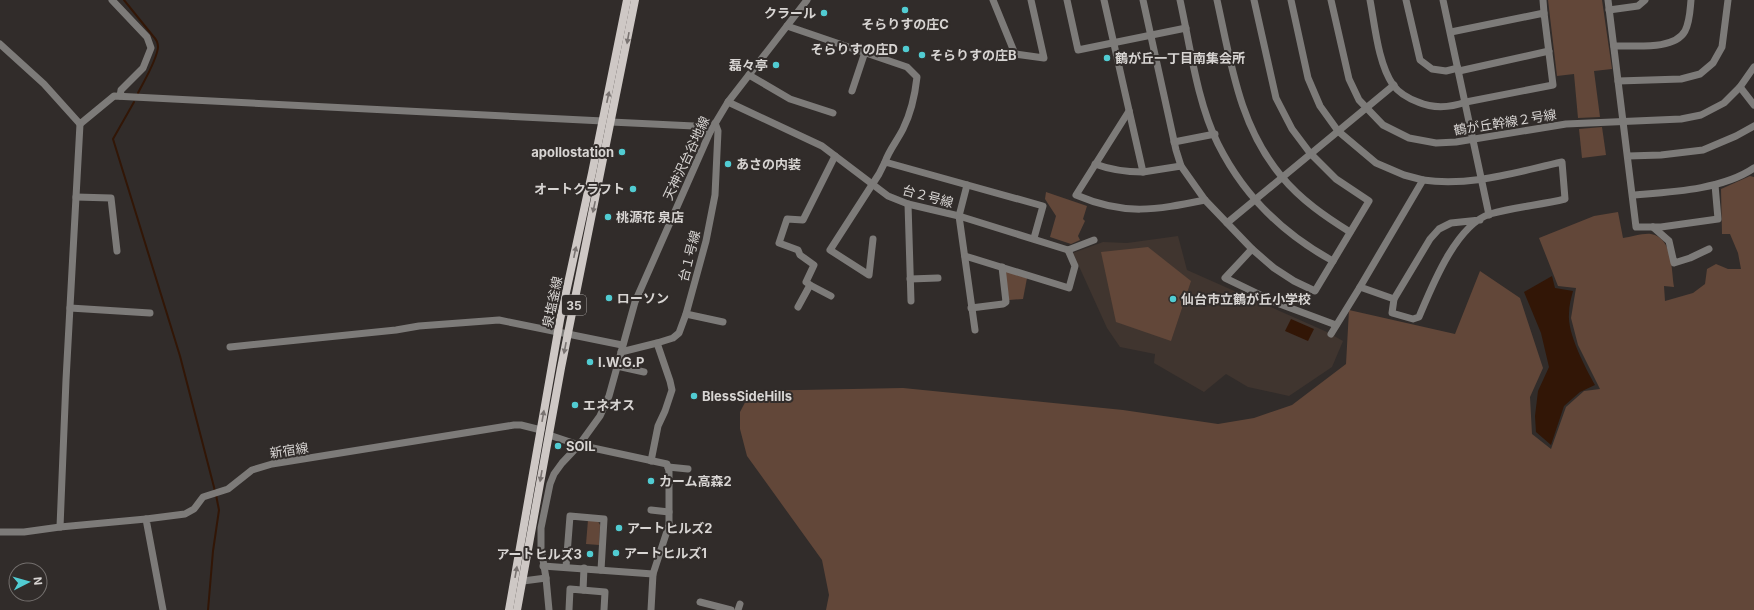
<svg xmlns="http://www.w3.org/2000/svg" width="1754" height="610" font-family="Inter,'Noto Sans JP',sans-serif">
	<rect width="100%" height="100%" fill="#312c2a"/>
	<polygon fill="#40352f" points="1178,236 1187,270 1327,332 1343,341 1332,367 1289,396 1248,387 1226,374 1204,392 1154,363 1155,354 1120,347 1107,328 1073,253 1103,242 1127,243"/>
	<g fill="#624739">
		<polygon points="1548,0 1602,0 1612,69 1594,71 1600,117 1578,118 1574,74 1557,76"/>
		<polygon points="1602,127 1606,155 1582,158 1579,129"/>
		<path d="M 1750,176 L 1754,177 L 1754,610 L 826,610 L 829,595 L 822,560 L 747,456 L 740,429 L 740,412 L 751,391 L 903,388 L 1123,410 L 1218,424 L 1254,418 L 1292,405 L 1346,364 L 1349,310 L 1455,334 L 1480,271 L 1520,298 L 1543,368 L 1530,397 L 1532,434 L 1551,449 L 1566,407 L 1584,391 L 1600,389 L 1578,345 L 1571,318 L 1576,288 L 1558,286 L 1539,238 L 1594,216 L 1618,212 L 1623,238 C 1631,237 1643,233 1651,234 C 1673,238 1671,269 1674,287 L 1664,286 L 1665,301 L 1693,293 L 1705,284 L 1707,269 L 1716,264 L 1728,269 L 1741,269 L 1738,253 L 1730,234 L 1722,234 L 1721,189 Z"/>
		<polygon points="1046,192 1087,206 1083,219 1085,221 1078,236 1080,240 1071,244 1050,237 1056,216 1045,199"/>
		<polygon points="1148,247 1191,281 1171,341 1116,322 1101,252"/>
		<polygon points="1005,271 1027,278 1023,299 1009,300"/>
		<polygon points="588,520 598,521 600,525 599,545 586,544"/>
	</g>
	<g fill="#321606">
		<path d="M 1552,276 L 1555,288 L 1573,291 C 1571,298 1569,306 1569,313 C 1567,333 1585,367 1595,385 L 1580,392 L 1564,406 L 1551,445 L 1536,432 L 1535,416 L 1538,391 L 1549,367 L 1541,333 L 1524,292 Z"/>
		<polygon points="1291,319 1314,329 1308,341 1285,331"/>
	</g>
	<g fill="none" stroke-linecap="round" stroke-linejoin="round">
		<g stroke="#321606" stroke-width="2">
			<path d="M 124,0 L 153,36 C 156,39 158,42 158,47 C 157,60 144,81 138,93"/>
			<polyline points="134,102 113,139 180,356 215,491"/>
			<polyline points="208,610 213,551 219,510 216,495"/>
		</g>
		<g stroke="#7d7b79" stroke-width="7">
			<polyline points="112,0 147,37 151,48 143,68 121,90 120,96"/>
			<polyline points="993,0 1015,54 1044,58 1031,0"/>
			<polyline points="1067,0 1078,50 1186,28"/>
			<polyline points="1104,0 1143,172 1181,166"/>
			<polyline points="1143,0 1176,150 1181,166 1205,200 1252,249 1274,268 1294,281 1315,291 1369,201 1336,179 1310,153 1292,129 1276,98 1254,0"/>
			<path d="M 1180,0 C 1190,45 1197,102 1218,144 C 1243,194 1283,234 1333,261"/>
			<path d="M 1217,0 C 1231,63 1239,126 1282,177 C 1301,200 1326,217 1350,232"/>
			<polyline points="1291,0 1308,78 1320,106 1338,131 1376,163 1404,175 1423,180"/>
			<polyline points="1331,0 1349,79 1359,100 1383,125 1409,138 1436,143 1456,142 1566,124 1681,119 1701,115 1724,103 1740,87 1754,67"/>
			<path d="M 1370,0 C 1375,26 1378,63 1393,85 C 1399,93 1410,99 1418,102 C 1434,109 1449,108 1466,102 L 1553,85 L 1544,13 L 1451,32"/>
			<polyline points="1406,0 1420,60 1432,69 1446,71 1458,68"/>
			<polyline points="1443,0 1489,215"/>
			<polyline points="1543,0 1544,13"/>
			<polyline points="1608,0 1636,227 1661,227 1718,219 1715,185"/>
			<polyline points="1609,10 1638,6 1645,0"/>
			<path d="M 787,26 L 907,67 L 917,77 C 915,95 911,113 903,129 C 897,141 889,150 885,162"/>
			<polyline points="0,44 44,84 80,124 114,96 603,121"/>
			<path d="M 1614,46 C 1633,45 1674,51 1685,31 C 1690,21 1690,10 1691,0"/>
			<polyline points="1459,71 1549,51"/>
			<polyline points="749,75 790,99 833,113"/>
			<polyline points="1618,81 1681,79 1700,74 1713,63 1722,47 1728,0"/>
			<polyline points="1740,87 1754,105"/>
			<polyline points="852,91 865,52"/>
			<polyline points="728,102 822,146 888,196 908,204 959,216 1068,250 1094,240"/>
			<path d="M 1129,111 L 1076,195 C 1125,216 1155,210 1205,200"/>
			<polyline points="611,122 694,126 710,132"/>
			<polyline points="1174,142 1215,134"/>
			<polyline points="1628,156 1661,155 1703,150 1736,136 1754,126"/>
			<path d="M 1095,164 C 1111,170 1126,172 1143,172"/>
			<polyline points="967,185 959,216 975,330"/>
			<path d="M 1633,195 C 1670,192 1722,190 1754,168"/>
			<polyline points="76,197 111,198 117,251"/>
			<polyline points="908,204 911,301"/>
			<polyline points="1227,223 1394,85"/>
			<polyline points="1653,227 1669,241 1674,263 1690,258 1709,249"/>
			<polyline points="873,239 869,275 830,250 879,174 885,162 1043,206 1034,238"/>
			<polyline points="1252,249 1225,278 1277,303 1336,325"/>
			<polyline points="965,256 1069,288 1075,266 1068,250"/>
			<polyline points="910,279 938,278"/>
			<polyline points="810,285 831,296"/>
			<path d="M 1360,287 L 1423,180 C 1470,187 1516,172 1562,162 L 1565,199 C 1541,205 1514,207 1490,214 C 1456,225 1432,286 1419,317 L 1413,319 L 1392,313 L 1394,299 L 1430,239 L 1439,229 L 1451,223 L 1480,220"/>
			<polyline points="798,307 810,285 806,282 814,265 800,255 798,250 779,243 787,219 803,220 835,156"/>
			<polyline points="70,308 150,313"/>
			<polyline points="971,308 1003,304 1006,302 1002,267"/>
			<polyline points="686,314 723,322"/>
			<polyline points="1331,334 1360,287 1394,299"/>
			<polyline points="230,347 396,330 419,326 499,320 622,345"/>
			<polyline points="621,352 657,343 673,338 679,333 686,314 706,241 715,195 718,131 715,123"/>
			<polyline points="617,366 644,372"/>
			<polyline points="549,435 579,445 667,464 669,471 669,525 653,574 651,610"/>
			<polyline points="651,461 658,426 665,411 672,390 670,381 657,343"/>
			<polyline points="668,467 688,469"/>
			<polyline points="651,510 669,512"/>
			<polyline points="60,527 66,380 80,124"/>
			<polyline points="0,532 24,532 60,527 146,519"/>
			<polyline points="543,566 653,574"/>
			<polyline points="566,567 570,516 604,519 601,570"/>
			<polyline points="523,581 546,578"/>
			<polyline points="583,590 584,568"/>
			<polyline points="700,602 731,610"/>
			<polyline points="163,610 146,519 185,514 194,509 203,497 228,489 252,470 272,464 514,425 521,425 541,430"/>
			<polyline points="549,610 546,578 541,548 541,528 550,484 554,474 562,463 579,445 600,416 609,396 635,302 710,132 728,102 807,0"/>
			<polyline points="569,610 570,589 605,592 604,610"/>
			<polyline points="738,610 740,604"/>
		</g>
		<g stroke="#cec8c5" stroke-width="8">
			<polyline points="509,610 560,320 592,173 627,0"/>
			<polyline points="517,610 561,368 635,0"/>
		</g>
	</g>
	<defs><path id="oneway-solid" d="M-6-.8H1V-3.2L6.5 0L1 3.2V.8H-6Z"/></defs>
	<g fill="#787270">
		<use href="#oneway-solid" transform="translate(628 38) rotate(100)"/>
		<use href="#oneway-solid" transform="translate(608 97) rotate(-78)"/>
		<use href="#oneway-solid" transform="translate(594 207) rotate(102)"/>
		<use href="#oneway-solid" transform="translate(575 252) rotate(-78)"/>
		<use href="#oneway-solid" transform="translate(565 348) rotate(101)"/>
		<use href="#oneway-solid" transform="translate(543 416) rotate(-80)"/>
		<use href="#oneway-solid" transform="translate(541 476) rotate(100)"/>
		<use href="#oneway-solid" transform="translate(516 572) rotate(-80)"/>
	</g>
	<g fill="#51ccd2" stroke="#312c2a" stroke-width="1.5">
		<circle cx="905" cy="10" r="4"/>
		<circle cx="824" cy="13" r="4"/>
		<circle cx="906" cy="49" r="4"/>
		<circle cx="922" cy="55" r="4"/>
		<circle cx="1107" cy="58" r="4"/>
		<circle cx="776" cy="65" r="4"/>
		<circle cx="622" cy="152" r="4"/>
		<circle cx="728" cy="164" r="4"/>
		<circle cx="633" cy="189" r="4"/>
		<circle cx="608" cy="217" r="4"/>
		<circle cx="609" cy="298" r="4"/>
		<circle cx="1173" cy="299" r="4"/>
		<circle cx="590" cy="362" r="4"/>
		<circle cx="694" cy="396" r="4"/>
		<circle cx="575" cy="405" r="4"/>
		<circle cx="558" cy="446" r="4"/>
		<circle cx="651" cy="481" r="4"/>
		<circle cx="619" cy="528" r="4"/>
		<circle cx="616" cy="553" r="4"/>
		<circle cx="590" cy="554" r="4"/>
	</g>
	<g text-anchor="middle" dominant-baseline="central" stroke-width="4" stroke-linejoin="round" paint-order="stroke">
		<rect fill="#312c2a" stroke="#a6a2a0" stroke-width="1" x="562" y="295" width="24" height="20" rx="3"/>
		<g font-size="12" font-weight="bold" fill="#d8d5d3">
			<text x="574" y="305">35</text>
		</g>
		<g font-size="13" font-weight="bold" fill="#d8d5d3" stroke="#312c2a" text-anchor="start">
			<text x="816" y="13" text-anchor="end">クラール</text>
			<text x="905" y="24" text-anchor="middle">そらりすの庄C</text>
			<text x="898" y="49" text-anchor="end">そらりすの庄D</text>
			<text x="930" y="55">そらりすの庄B</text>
			<text x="1115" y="58">鶴が丘一丁目南集会所</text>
			<text x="768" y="65" text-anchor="end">磊々亭</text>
			<text x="614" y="152" text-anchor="end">apollostation</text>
			<text x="736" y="164">あさの内装</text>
			<text x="625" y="189" text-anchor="end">オートクラフト</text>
			<text x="616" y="217">桃源花 泉店</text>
			<text x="617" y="298">ローソン</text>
			<text x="1181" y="299">仙台市立鶴が丘小学校</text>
			<text x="598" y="362">I.W.G.P</text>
			<text x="702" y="396">BlessSideHills</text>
			<text x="583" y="405">エネオス</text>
			<text x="566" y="446">SOIL</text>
			<text x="659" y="481">カーム高森2</text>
			<text x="627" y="528">アートヒルズ2</text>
			<text x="624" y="553">アートヒルズ1</text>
			<text x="582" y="554" text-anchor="end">アートヒルズ3</text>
		</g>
		<g font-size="13" fill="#d8d5d3" stroke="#312c2a">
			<text transform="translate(1505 122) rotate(-9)">鶴が丘幹線２号線</text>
			<text transform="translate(686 158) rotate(-65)">天神沢台谷地線</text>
			<text transform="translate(928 196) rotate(15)">台２号線</text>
			<text transform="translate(689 256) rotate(-76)">台１号線</text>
			<text transform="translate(552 302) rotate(-78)">泉塩釜線</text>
			<text transform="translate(289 450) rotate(-9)">新宿線</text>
		</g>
	</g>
	<g transform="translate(28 582) rotate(84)"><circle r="19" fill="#312c2a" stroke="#74706e"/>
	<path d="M0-3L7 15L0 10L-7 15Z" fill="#51ccd2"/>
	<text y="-6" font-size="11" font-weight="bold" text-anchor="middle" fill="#d8d5d3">N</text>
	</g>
</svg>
